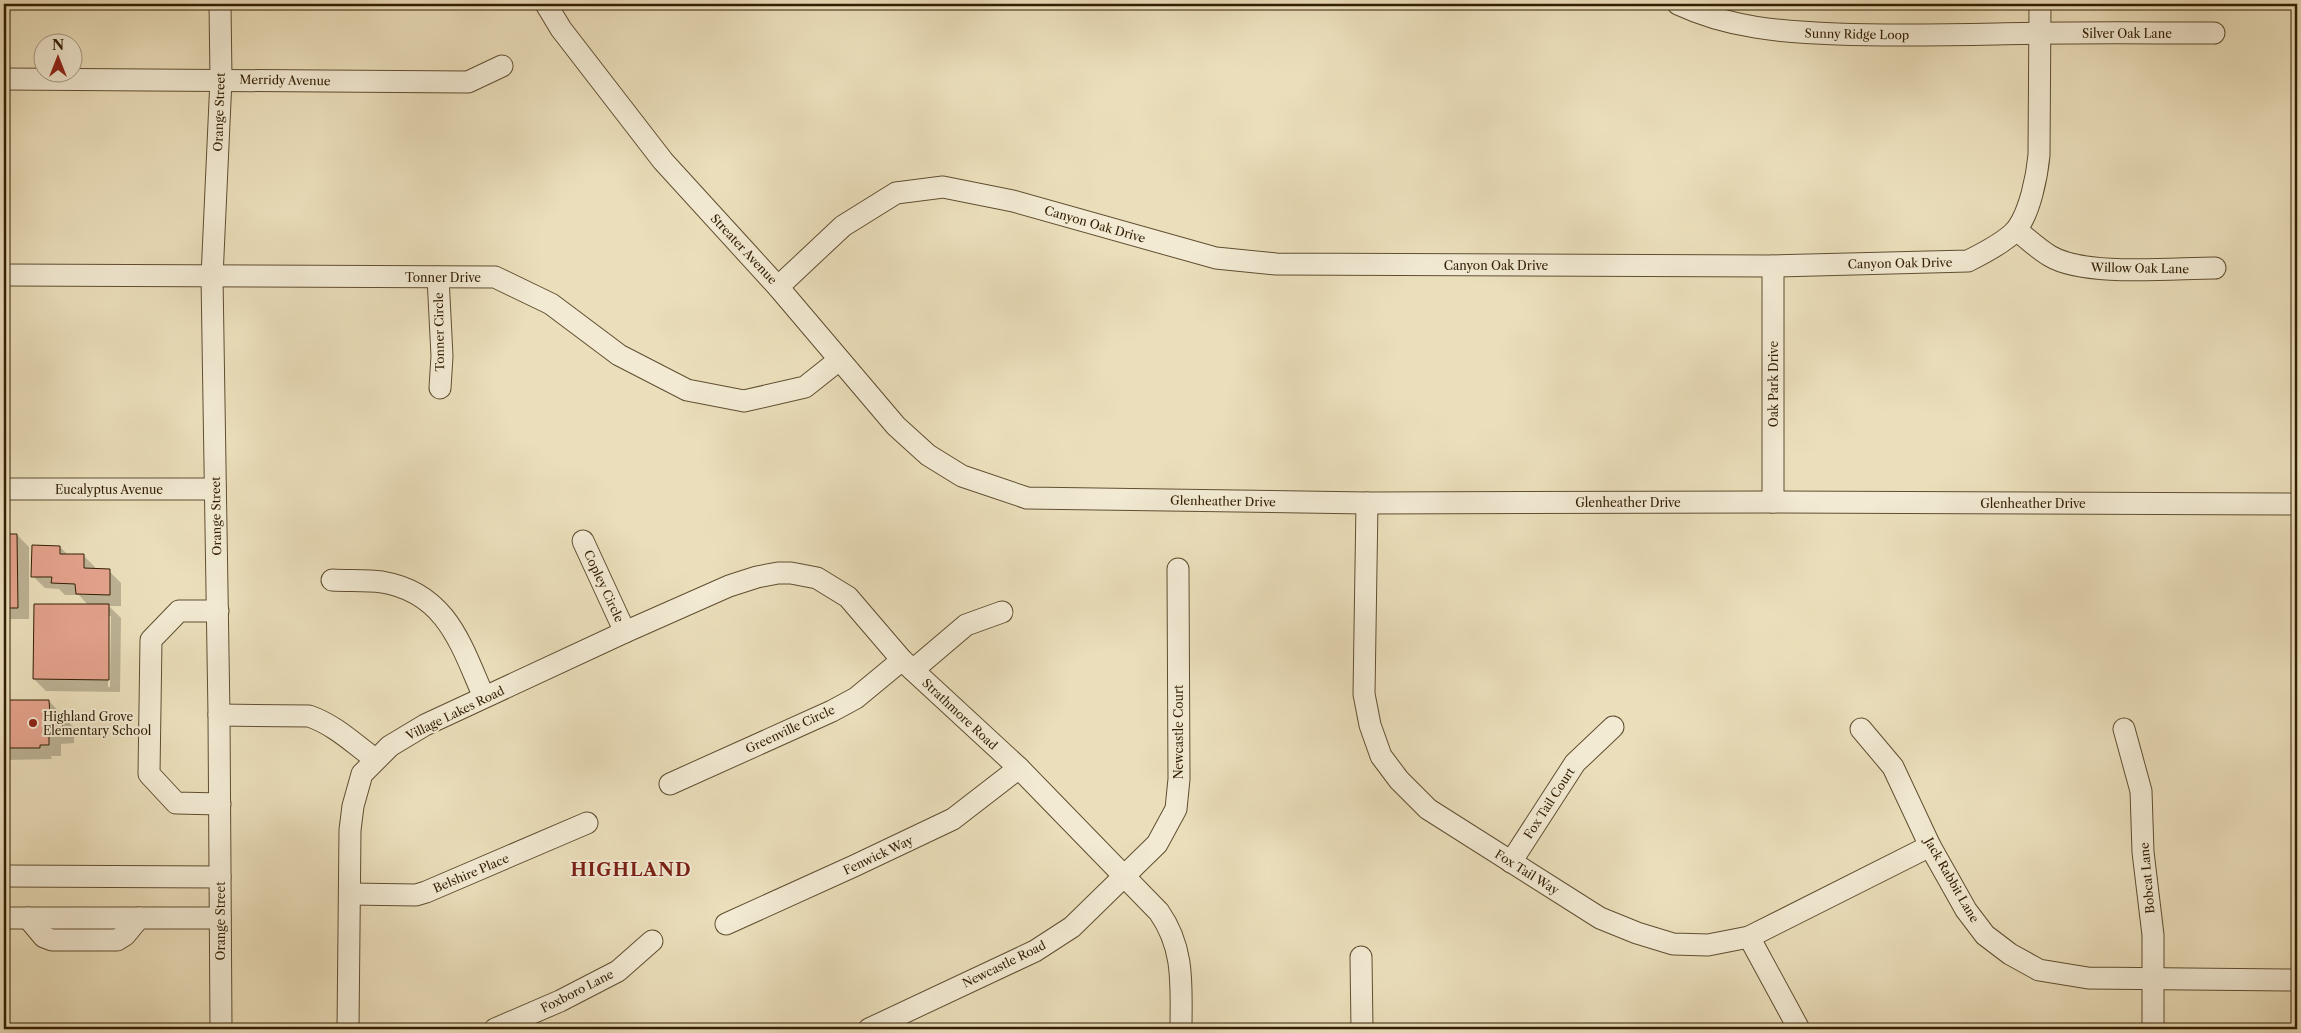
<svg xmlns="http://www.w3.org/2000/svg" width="2301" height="1033" font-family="'Libre Caslon Text',serif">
	<rect width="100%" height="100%" fill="#ebdfbb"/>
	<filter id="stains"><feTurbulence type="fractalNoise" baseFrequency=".004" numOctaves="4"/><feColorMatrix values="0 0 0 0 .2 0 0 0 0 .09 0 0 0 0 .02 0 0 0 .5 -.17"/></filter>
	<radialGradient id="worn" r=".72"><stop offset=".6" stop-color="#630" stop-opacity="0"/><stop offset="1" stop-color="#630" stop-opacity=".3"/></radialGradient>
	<g fill="#0003" fill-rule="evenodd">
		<polygon points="4,535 17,535 29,547 29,619 4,619"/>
		<path d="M 60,547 L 68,555 L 83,555 L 95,567 L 95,570 L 109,571 L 121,583 L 121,606 L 109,606 L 121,618 L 120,692 L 46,691 L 34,679 L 89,606 L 79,595 L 65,595 L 59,589 L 45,588 L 33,576 ZM 108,616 L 111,616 L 110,687 L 108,687 Z"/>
		<polygon points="4,701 49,701 74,728 74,743 61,744 61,756 51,756 52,759 7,760 4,756"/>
		<polygon points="4,1016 10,1022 10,1029 4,1029"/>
	</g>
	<g fill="#e4a38d" stroke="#321e03">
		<polygon points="4,534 17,534 18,608 4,608"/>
		<polygon points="32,545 60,546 60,554 84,554 84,568 110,569 110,595 76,594 75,584 51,583 52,577 31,577"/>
		<polygon points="34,604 109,604 109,680 33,679"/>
		<polygon points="4,700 49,700 50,715 62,715 63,732 49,732 49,745 40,745 40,748 4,748"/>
	</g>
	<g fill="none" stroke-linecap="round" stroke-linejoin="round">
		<g stroke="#604e31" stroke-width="23">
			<g id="minor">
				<polyline points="220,4 221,79 212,277 219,715 221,1029"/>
				<polyline points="546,4 561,29 663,161 778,287 896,426 928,455 962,476 1027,498 1367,503 1773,502 2297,504"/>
				<path d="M 1678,4 C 1729,28 1782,32 1837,34 C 1891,36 1944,35 1997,34 C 2069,32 2142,33 2214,33"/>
				<polyline points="4,79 468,82 502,66"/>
				<path d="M 2016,230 C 2027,238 2038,249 2050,256 C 2085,277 2173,268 2215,268"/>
				<polyline points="4,275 495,277 551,304 619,355 687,390 744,401 805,387 839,360"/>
				<polyline points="438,277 442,356 440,388"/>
				<path d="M 778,287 L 843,226 L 896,193 L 943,187 L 1013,201 L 1216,258 L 1276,264 L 1773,266 L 1968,261 C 1982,254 2007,241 2017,229 C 2030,211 2037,177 2039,155 L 2040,4"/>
				<polyline points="4,489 215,489"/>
				<polyline points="1773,502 1773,266"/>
				<polyline points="1367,503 1364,694 1370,725 1381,756 1399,780 1428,809 1600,918 1637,933 1673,944 1708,945 1749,937 1930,846"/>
				<polyline points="583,541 625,632"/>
				<path d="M 332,580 C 348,581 366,580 382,582 C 447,593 461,645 484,697"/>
				<polyline points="218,611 179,611 151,640 149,774 176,803 220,804"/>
				<polyline points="913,670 966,625 1002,612"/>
				<path d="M 219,715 L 309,716 C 335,725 353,743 375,759"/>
				<polyline points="1861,729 1893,767 1930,846 1966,910 1985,935 2010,954 2039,970 2088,978 2297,980"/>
				<polyline points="2124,729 2141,791 2143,852 2153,935 2153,1029"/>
				<polyline points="670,784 832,711 856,698 902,660"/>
				<polyline points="1511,862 1575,763 1613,727"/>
				<polyline points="4,876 220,877"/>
				<polyline points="350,894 416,895 426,892 587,823"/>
				<polyline points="4,918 220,918"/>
				<polyline points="28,918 44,937 52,940 117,940 125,935 139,918"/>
				<polyline points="726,924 854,866 953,819 1019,768"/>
				<polyline points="1749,937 1799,1029"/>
				<polyline points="1361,957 1362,1029"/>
				<path d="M 348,1029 L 350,830 L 353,806 L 362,774 L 390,746 L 425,725 L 625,632 L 729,586 L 757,577 L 778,573 L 791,573 L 817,578 L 848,597 L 902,660 L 1019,768 L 1159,912 C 1185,949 1181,986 1181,1029"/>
				<polyline points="495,1029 560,1001 618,971 652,941"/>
				<polyline points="869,1029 1035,951 1072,927 1157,844 1176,809 1179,779 1178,569"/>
			</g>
		</g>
		<use href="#minor" stroke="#f2ead3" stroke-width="21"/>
	</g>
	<circle fill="#8f2418" stroke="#f2ead3" stroke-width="2" cx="33" cy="723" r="5"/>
	<g text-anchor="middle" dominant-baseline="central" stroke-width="4" stroke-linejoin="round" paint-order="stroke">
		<g font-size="12" fill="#321e03" stroke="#f2ead3">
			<text x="2127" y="33">Silver Oak Lane</text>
			<text transform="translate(1857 34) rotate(1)">Sunny Ridge Loop</text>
			<text transform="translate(285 80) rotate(1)">Merridy Avenue</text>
			<text transform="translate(219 112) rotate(-88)">Orange Street</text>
			<text transform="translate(1095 224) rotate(16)">Canyon Oak Drive</text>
			<text transform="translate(744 249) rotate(47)">Streater Avenue</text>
			<text transform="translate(1900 263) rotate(-1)">Canyon Oak Drive</text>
			<text x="1496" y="265">Canyon Oak Drive</text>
			<text transform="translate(2140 268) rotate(1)">Willow Oak Lane</text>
			<text x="443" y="277">Tonner Drive</text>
			<text transform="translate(439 332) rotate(-91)">Tonner Circle</text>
			<text transform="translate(1773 384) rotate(-90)">Oak Park Drive</text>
			<text x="109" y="489">Eucalyptus Avenue</text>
			<text transform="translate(1223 501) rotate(1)">Glenheather Drive</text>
			<text x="1628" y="502">Glenheather Drive</text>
			<text x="2033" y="503">Glenheather Drive</text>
			<text transform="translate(216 516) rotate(-91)">Orange Street</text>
			<text transform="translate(604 586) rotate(65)">Copley Circle</text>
			<text transform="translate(455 713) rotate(-26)">Village Lakes Road</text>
			<text transform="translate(960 714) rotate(43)">Strathmore Road</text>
			<text transform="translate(790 729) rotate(-25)">Greenville Circle</text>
			<text transform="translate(1178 732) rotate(-90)">Newcastle Court</text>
			<text transform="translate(1549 803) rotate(-57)">Fox Tail Court</text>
			<text transform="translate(878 855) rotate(-25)">Fenwick Way</text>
			<text transform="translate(1527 872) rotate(32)">Fox Tail Way</text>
			<text transform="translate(471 873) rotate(-23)">Belshire Place</text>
			<text transform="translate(2147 878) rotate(-95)">Bobcat Lane</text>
			<text transform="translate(1952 880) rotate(60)">Jack Rabbit Lane</text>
			<text transform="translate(220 921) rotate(-90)">Orange Street</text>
			<text transform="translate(1004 964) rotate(-26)">Newcastle Road</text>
			<text transform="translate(577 991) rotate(-27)">Foxboro Lane</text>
		</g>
		<g font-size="12" fill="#321e03" stroke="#f2ead3" text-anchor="start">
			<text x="43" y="716">Highland Grove<tspan x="43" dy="14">Elementary School</tspan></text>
		</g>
		<g font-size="18" font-weight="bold" letter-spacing="1" fill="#7a1f14" stroke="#f2ead3">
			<text x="631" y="870">HIGHLAND</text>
		</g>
	</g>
	<rect width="2301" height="1033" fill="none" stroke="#ebdfbb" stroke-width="20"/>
	<rect x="5" y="5" width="2291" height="1023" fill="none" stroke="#321e03" stroke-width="2.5"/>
	<rect x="10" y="10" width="2281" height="1013" fill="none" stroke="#321e03"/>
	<g transform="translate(58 58)"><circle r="24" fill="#f2ead3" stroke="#a59880"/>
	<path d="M0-4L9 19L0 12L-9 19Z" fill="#8f2418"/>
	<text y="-8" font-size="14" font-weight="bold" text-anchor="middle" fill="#321e03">N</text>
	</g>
	<rect width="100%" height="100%" filter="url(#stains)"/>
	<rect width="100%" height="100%" fill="url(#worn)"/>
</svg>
